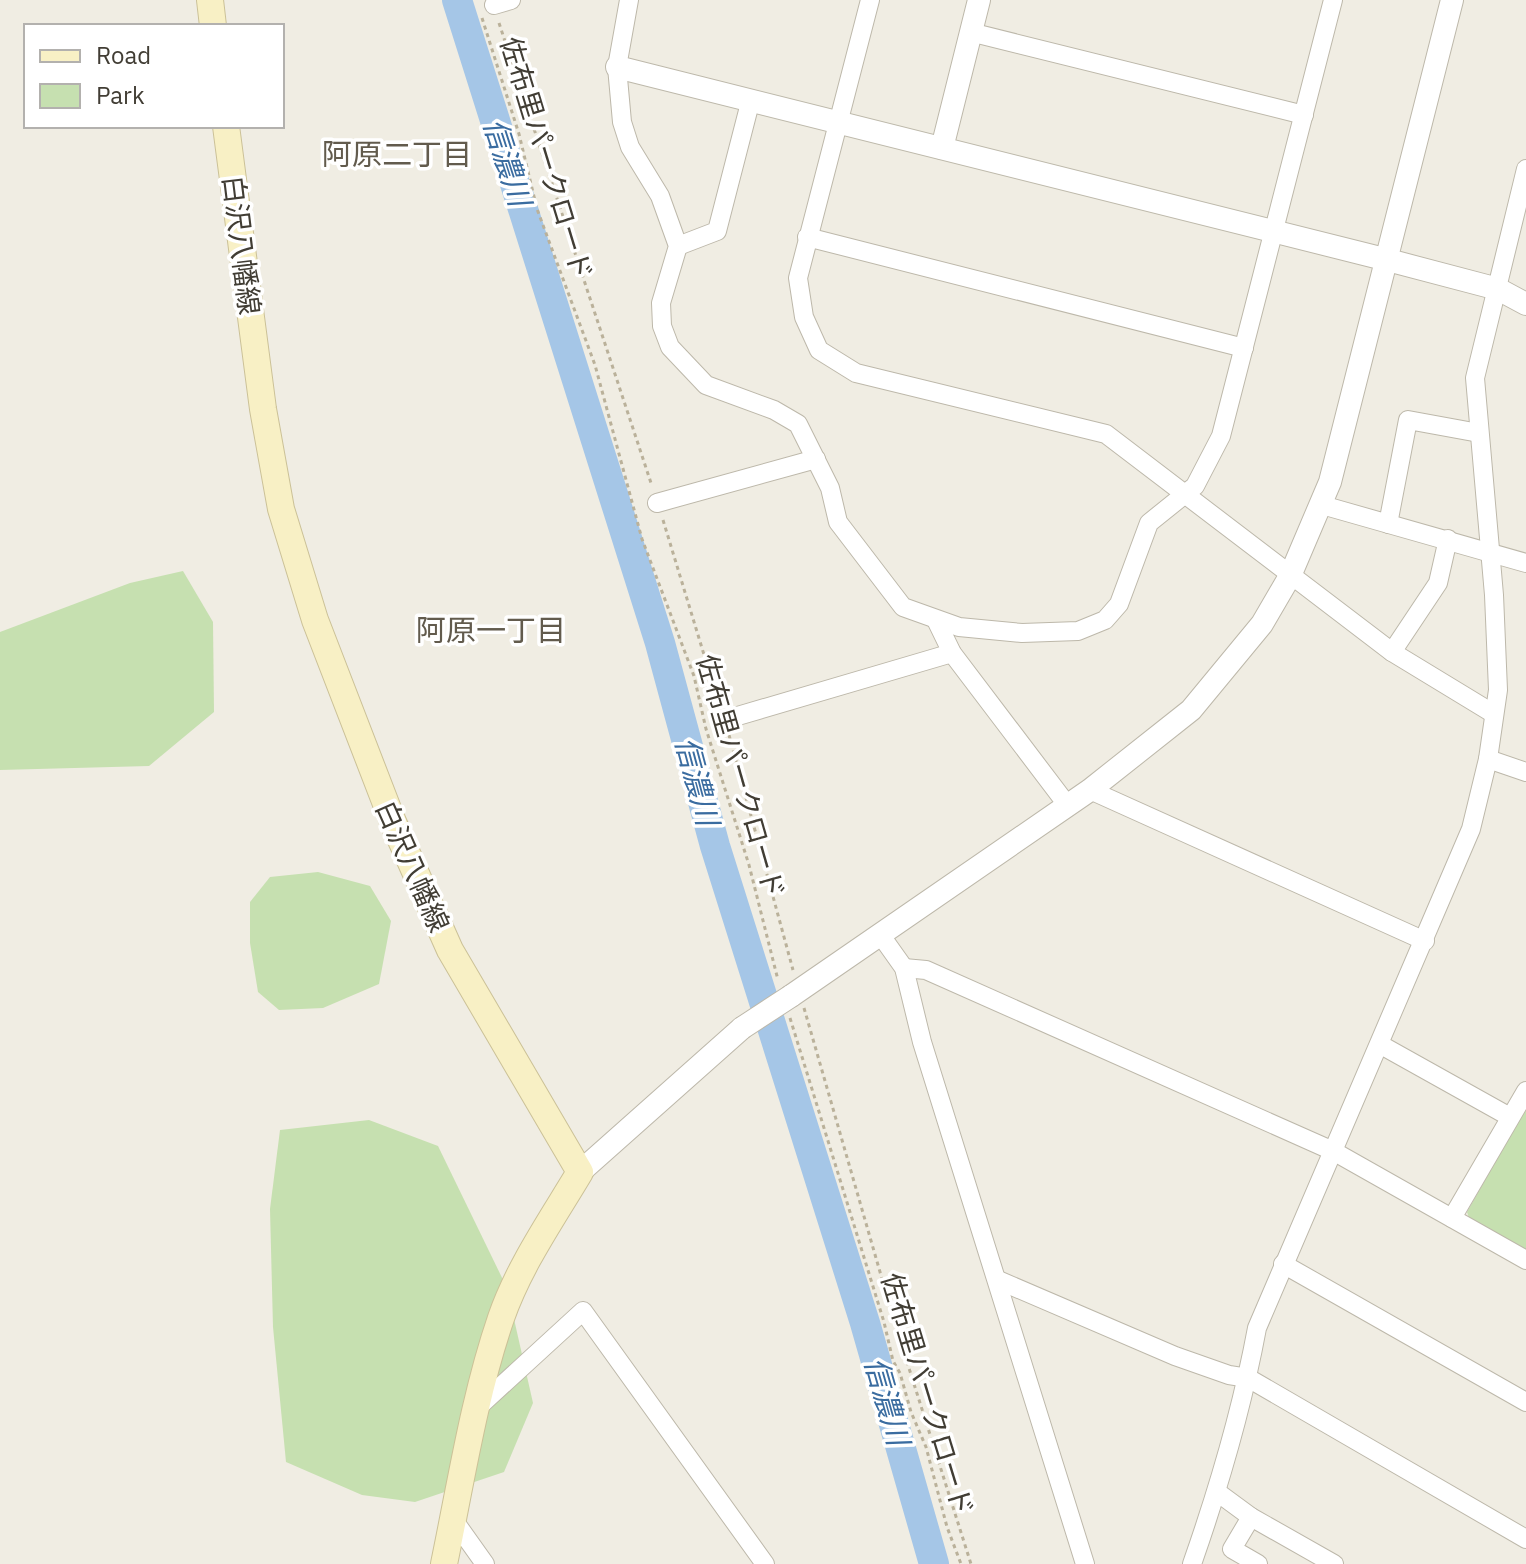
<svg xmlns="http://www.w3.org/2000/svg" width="1526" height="1564" font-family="'IBM Plex Sans','Noto Sans JP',sans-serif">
	<rect width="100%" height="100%" fill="#f0ede3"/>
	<g fill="#c6e0b0">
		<polygon points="183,571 213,622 214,712 149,766 0,770 0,632 130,583"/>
		<polygon points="318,872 370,886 391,921 379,984 323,1008 279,1010 258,992 250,943 250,902 270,877"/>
		<polygon points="1526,1107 1526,1252 1469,1218 1467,1212"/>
		<polygon points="369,1120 438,1146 507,1288 533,1403 504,1472 415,1502 362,1495 286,1462 273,1327 270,1209 280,1130"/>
	</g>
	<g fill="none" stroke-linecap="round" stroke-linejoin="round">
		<polyline stroke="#a5c6e7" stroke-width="30" points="457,0 660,643 715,846 865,1323 934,1564"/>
		<g stroke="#bdb8aa" stroke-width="20">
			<g id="minor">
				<polyline points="629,0 617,67 622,122 630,147 660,196 678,246 661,303 662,326 670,347 706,385 774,410 798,424 830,488 838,522 903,607 959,627 1022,633 1078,631 1105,620 1119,604 1149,523 1195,486 1221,436 1333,0"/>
				<polyline points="870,0 798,278 804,317 819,350 856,373 1106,434 1392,652 1494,714"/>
				<polyline points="494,5 511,0"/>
				<polyline points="970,32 1304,115"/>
				<polyline points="807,237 1244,348"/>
				<polyline points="678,246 717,231 750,103"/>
				<polyline points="657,503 816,459"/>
				<polyline points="1322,505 1526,563"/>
				<polyline points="1388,524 1408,420 1479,433"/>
				<polyline points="936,620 952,653 1068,806"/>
				<polyline points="1392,652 1438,583 1448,539"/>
				<polyline points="724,720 952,653"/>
				<polyline points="1488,759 1526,772"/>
				<polyline points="1090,790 1425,941"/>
				<polyline points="882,937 904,968 922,1042 1085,1564"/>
				<polyline points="904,968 926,970 1333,1151 1526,1260"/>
				<polyline points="1381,1045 1510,1117"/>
				<polyline points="1452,1218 1526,1091"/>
				<polyline points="1283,1264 1526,1402"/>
				<polyline points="998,1280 1175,1356 1229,1375 1248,1378 1526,1539"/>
				<polyline points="476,1409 583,1311 765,1564"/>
				<polyline points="1217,1492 1251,1517 1334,1564"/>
				<polyline points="1251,1517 1232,1549 1258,1564"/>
				<polyline points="453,1519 485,1564"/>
				<path d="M 1192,1564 C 1219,1487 1242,1409 1257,1328 L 1471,829 L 1488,759 L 1498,690 L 1494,595 L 1475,378 L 1526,169"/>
			</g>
		</g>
		<g stroke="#bdb8aa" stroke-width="24">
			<g id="tertiary">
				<polyline points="617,67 1388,260 1498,289 1526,304"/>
				<polyline points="942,148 979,0"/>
				<polyline points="791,996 1090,790 1191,710 1262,624 1290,576 1330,482 1452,0"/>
				<polyline points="580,1172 742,1028"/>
			</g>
		</g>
		<g stroke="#cbc197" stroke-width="28">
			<g id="secondary">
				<polyline points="210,0 213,26"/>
				<path d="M 226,126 L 263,409 L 281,509 L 315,620 L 393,822 L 450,950 L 580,1172 C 552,1219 519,1266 501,1318 C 474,1397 461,1482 444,1564"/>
			</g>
		</g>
		<g stroke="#bab19a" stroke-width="3" stroke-dasharray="4 4" stroke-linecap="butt">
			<polyline points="482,18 519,134 537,209 595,365 642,539 694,676 706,729 749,865 778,980"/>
			<polyline points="499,23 652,486"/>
			<polyline points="663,520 719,704"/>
			<polyline points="729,735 793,970"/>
			<polyline points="804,1008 895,1324 971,1564"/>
			<polyline points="790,1018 884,1322 893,1361 900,1373 911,1412 926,1447 947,1527 961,1564"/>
		</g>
		<use href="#minor" stroke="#fff" stroke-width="18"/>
		<use href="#tertiary" stroke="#fff" stroke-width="22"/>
		<use href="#secondary" stroke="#f8f0c5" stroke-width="26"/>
		<g stroke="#bdb8aa" stroke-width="24" stroke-linecap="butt">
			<polyline id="tertiary-bridge" points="742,1028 791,996"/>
		</g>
		<use href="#tertiary-bridge" stroke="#fff" stroke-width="22"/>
	</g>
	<g text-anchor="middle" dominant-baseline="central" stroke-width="7" stroke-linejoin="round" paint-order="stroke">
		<g font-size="28" fill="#413d34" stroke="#fff">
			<text transform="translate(547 158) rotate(73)">佐布里パークロード</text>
			<text transform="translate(242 245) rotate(83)">白沢八幡線</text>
			<text transform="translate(741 776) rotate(74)">佐布里パークロード</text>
			<text transform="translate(413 866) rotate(66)">白沢八幡線</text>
			<text transform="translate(928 1394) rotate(73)">佐布里パークロード</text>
		</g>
		<g font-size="30" fill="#625b4d" stroke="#fff">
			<text x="397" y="153">阿原二丁目</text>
			<text x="491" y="629">阿原一丁目</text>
		</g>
		<g font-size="30" font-style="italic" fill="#3a6ca0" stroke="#fff">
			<text transform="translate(508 162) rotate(72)">信濃川</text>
			<text transform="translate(698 781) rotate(75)">信濃川</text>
			<text transform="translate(888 1401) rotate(74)">信濃川</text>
		</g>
	</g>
	<rect x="24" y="24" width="260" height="104" fill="#ffffff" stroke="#b3b1ae" stroke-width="2"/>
	<rect x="40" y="50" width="40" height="12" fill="#f8f0c5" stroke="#b3b1ae" stroke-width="2"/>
	<text x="96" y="64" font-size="24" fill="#413d34">Road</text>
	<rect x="40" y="84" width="40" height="24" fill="#c6e0b0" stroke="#b3b1ae" stroke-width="2"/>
	<text x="96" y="104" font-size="24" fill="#413d34">Park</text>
</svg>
